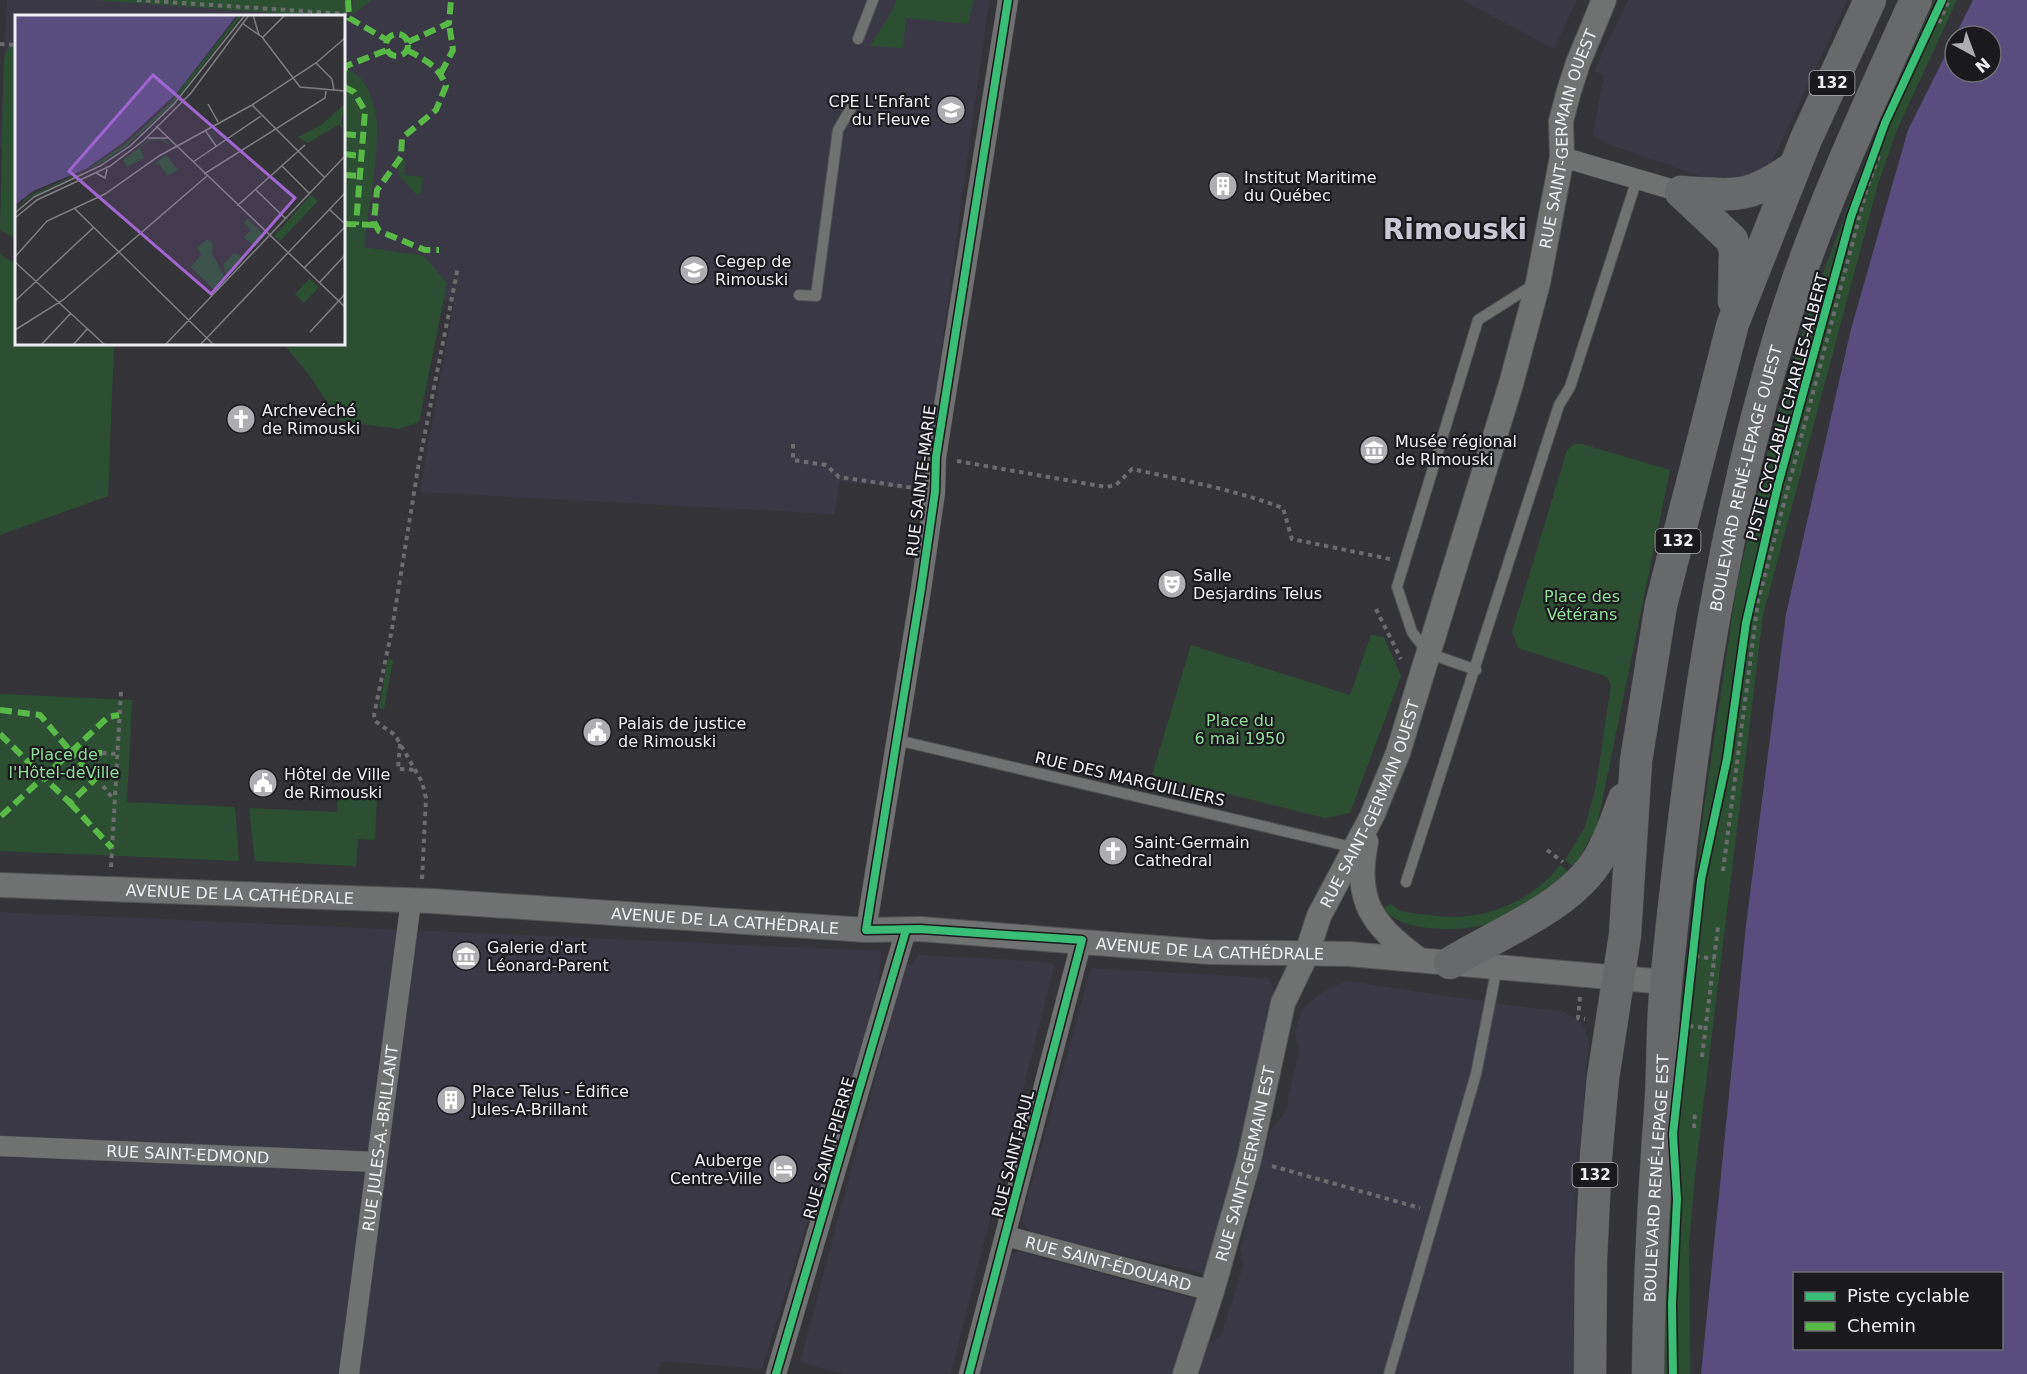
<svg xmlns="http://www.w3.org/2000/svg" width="2027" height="1374" font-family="'DejaVu Sans',sans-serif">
	<rect width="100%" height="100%" fill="#343338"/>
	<g fill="#3b3846">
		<polygon points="7,0 989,0 922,491 840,481 834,514 420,492 454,301 443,299 447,283 344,246 344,16 16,16 16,221 0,144"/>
		<polygon points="1462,0 1577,0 1554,49"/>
		<polygon points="1628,0 1847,0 1770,166 1754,182 1718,182 1605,143 1593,135 1604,75 1594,71"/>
		<polygon points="0,912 881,951 878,992 762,1369 661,1361 657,1374 0,1374"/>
		<polygon points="918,955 1050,962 1054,966 951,1374 844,1374 800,1362 906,963 912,965"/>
		<polygon points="1091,968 1268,978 1274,988 1272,1004 1228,1195 1204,1273 1039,1237 1029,1231 1021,1221"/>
		<polygon points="1347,981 1529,1008 1560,1010 1582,1022 1589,1042 1575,1201 1575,1374 1199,1374 1208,1344 1221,1336 1243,1266 1240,1249 1270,1131 1285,1113 1299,1051 1295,1031 1303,1008 1324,991"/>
		<polygon points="1018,1251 1195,1299 1172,1374 979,1374 1011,1255"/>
	</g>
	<g fill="#2c4f33">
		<polygon points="94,0 347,0 344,18"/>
		<polygon points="353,0 372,0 352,15"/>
		<polygon points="896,0 974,0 968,24 906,18 903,48 870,46 894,8"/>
		<polygon points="1935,0 1957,0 1897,130 1878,184 1763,615 1696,1165 1689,1245 1690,1374 1658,1374 1674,1063 1704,808 1737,584 1774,424 1810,308 1885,108"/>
		<polygon points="8,47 16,47 16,239 0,230 4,59"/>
		<path d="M 344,69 C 367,71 378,111 377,130 C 377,169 368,209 364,247 L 424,256 L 447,283 L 419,422 L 399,429 L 340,421 L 310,376 L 284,344 L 344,344 Z"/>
		<polygon points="405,159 404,175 423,177 421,193 417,195 401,178 397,166"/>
		<polygon points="0,254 16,264 16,344 114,344 108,496 0,535"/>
		<polygon points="1574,444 1582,444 1670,470 1597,826 1574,867 1565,860 1585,827 1596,786 1611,685 1607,677 1599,674 1518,648 1512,632 1567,450"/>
		<polygon points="1371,635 1384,637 1401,676 1350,813 1325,818 1152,775 1191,645 1350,695"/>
		<polygon points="388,659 393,660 384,709 379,708"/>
		<polygon points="0,694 132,700 127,802 235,807 239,861 0,851"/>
		<polygon points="338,795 377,797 375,840 358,839 356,866 255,861 249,808 337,812"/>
		<path d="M 1560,865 L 1570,873 C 1551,886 1526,910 1506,919 C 1477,931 1403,937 1383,908 L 1391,904 L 1400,911 C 1422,914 1447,919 1469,916 C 1502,913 1541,892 1560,865 Z"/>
	</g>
	<path fill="#594c7f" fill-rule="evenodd" d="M 1973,0 L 2027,0 L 2027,1374 L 1701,1374 L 1746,925 L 1786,614 L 1851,329 L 1908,130 L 1955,36 L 1955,72 L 1991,72 L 1991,36 L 1955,36 ZM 1794,1274 L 2002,1274 L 2002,1348 L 1794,1348 Z"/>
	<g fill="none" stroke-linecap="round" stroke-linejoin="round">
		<g stroke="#535255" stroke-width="12">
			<g id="service">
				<polyline points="858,39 873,0"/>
				<polyline points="799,295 816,296 838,130 851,108"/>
				<polyline points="1476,670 1428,653 1412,632 1397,587 1478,320 1535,284"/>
				<polyline points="897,740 1356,848"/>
				<polyline points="1406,882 1559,405 1570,387 1637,179"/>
				<polyline points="1389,1374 1476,1074 1497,967"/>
			</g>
		</g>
		<g stroke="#535255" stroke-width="21">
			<g id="minor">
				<polyline points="1562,157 1681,192"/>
				<polyline points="866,930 921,589 935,492 936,457 1008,0"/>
				<path id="s1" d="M 0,1146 L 375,1162"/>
				<path id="s2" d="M 1006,1236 L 1212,1291"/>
				<path id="s3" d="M 349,1374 L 411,901"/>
				<polyline points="776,1374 906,930"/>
				<polyline points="969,1374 1082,940"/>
			</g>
		</g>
		<g stroke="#535255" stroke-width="26">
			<g id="tertiary">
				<path d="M 1366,842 C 1354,902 1372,924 1418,959"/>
				<path id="s4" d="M 0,885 L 432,901 L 866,930 L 920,929 L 1209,952 L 1349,954 L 1666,982"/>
				<path id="s5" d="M 1185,1374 L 1212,1291 L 1249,1160 L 1283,1003 L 1307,953 L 1319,916 L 1372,816 L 1398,753 L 1422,674 L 1511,384 L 1538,283 L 1562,157 L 1561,121 L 1569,91 L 1578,63 L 1604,0"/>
			</g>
		</g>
		<g stroke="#535255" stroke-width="33">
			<g id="primary">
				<polyline points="1681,192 1732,240 1735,252 1734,301"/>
				<path d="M 1681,192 C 1737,195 1747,200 1794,167"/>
				<path d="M 1450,963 C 1497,934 1570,907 1599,858 C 1610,839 1617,819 1624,799"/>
				<polyline points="1590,1374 1591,1259 1596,1156 1603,1078 1625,935 1636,761 1661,605 1733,323 1806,139 1870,0"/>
				<path id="s6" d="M 1648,1374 C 1649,1280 1654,1191 1661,1098 C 1663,1060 1662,1022 1666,984 C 1688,763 1717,542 1782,328 C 1817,215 1867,108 1916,0"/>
			</g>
		</g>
		<g stroke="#6b6c6d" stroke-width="4" stroke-dasharray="4.5 4.5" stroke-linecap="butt">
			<polyline points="137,0 347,14"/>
			<polyline points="1939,23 1949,0"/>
			<polyline points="0,44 16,45"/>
			<polyline points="344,66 346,66"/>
			<polyline points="793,444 793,460 826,465 839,477 914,488"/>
			<path d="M 957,461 L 1106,487 L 1116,485 L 1132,469 C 1183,480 1235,490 1283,508 L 1292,539 L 1390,559"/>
			<polyline points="1376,609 1401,659"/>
			<polyline points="400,744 398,769 416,770"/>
			<polyline points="102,753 117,754"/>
			<polyline points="103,786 114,800"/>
			<polyline points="1547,850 1563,862"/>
			<polyline points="111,867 121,691"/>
			<polyline points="1723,871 1758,601 1867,188 1880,153"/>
			<polyline points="422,879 426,798 422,782 395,735 375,721 374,715 392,629 418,468 458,267"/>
			<polyline points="1695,956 1714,959"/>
			<polyline points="1580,997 1578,1018 1585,1019"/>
			<polyline points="1689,1026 1706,1028"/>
			<polyline points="1702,1057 1718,927"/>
			<polyline points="1694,1128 1695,1113"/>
			<polyline points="1272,1166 1420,1208"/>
		</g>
		<use href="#service" stroke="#707271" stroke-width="10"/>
		<use href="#minor" stroke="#707271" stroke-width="20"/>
		<use href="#tertiary" stroke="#707271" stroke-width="24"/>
		<use href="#primary" stroke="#68696b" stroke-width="32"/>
		<g stroke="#58b947" stroke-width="6" stroke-dasharray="12 6" stroke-linecap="butt">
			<polyline points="348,0 349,18 387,40"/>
			<circle cx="397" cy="45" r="11"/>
			<polyline points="408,42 449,23 451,0"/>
			<path d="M 407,50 C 425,60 439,66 446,86 L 436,110 L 402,138 L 401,157 L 377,190 L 374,222 L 379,231 L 425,250 L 439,250"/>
			<polyline points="344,71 346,66 387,50"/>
			<polyline points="441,73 453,50 449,23"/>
			<polyline points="344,87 354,92 365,111 356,225"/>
			<polyline points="344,134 363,136"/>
			<polyline points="344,154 361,156"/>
			<polyline points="344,175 360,176"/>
			<polyline points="344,224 376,225"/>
			<polyline points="0,710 40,715 71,752 102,753"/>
			<polyline points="0,734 70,803 95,779 71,752 0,817"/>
			<polyline points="71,752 108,717 119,715"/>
			<polyline points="70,803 112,848"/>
		</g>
		<g stroke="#1a1a1e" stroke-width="11">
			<g id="cycleway">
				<polyline points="776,1374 906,930"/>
				<polyline points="969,1374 1082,940 920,929 866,930 921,589 935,492 936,457 1008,0"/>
				<polyline points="1673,1374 1672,1304 1677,1199 1673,1134 1701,880 1727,759 1746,623 1778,485 1851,217 1885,123 1942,0"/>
			</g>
		</g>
		<use href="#cycleway" stroke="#3abd76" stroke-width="8"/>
	</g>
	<defs>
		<g id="school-disc" transform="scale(1.5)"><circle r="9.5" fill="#aeadb2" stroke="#1a1a1e"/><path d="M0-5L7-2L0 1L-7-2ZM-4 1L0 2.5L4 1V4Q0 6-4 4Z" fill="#fff"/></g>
		<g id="building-disc" transform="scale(1.5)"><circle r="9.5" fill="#aeadb2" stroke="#1a1a1e"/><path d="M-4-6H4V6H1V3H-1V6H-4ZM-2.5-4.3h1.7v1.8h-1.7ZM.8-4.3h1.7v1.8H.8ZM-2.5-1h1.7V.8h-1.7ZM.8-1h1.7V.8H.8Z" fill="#fff"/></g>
		<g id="university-disc" transform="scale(1.5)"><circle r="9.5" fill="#aeadb2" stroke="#1a1a1e"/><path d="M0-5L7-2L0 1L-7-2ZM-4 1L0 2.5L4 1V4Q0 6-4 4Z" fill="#fff"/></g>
		<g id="church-disc" transform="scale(1.5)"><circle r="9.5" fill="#aeadb2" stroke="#1a1a1e"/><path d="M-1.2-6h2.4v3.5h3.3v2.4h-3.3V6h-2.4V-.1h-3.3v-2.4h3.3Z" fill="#fff"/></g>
		<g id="museum-disc" transform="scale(1.5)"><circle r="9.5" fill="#aeadb2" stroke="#1a1a1e"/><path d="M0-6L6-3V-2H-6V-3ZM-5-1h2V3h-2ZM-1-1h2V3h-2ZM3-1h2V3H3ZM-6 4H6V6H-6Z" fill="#fff"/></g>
		<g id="theatre-disc" transform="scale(1.5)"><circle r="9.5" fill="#aeadb2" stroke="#1a1a1e"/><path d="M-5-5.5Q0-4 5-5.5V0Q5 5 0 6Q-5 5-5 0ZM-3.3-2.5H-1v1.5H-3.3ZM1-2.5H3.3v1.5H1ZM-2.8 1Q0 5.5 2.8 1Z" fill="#fff"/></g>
		<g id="civic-disc" transform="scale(1.5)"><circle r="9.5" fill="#aeadb2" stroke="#1a1a1e"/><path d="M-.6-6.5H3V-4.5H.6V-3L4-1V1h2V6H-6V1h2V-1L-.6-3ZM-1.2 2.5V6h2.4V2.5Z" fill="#fff"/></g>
		<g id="hotel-disc" transform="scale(1.5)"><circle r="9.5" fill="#aeadb2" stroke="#1a1a1e"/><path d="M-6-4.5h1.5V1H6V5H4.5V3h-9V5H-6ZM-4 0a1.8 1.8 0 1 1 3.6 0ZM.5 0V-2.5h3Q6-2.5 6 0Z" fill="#fff"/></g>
	</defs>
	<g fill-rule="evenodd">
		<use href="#school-disc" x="951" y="110"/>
		<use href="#building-disc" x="1223" y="186"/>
		<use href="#university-disc" x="694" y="270"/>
		<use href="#church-disc" x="241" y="419"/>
		<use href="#museum-disc" x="1374" y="450"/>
		<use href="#theatre-disc" x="1172" y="584"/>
		<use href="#civic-disc" x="597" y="732"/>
		<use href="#civic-disc" x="263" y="783"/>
		<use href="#church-disc" x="1113" y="851"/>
		<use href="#museum-disc" x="466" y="956"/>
		<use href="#building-disc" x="451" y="1100"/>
		<use href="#hotel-disc" x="783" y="1169"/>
	</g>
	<g text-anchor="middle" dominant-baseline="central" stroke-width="4.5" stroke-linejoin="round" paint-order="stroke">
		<g fill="#1a1a1e" stroke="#afaeb4" stroke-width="1.5">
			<rect x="1809.5" y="71" width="45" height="24" rx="4.5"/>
			<rect x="1655.5" y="529" width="45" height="24" rx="4.5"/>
			<rect x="1572.5" y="1163" width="45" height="24" rx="4.5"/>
		</g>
		<g font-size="15" font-weight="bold" fill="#efeef4">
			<text x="1832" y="83">132</text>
			<text x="1678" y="541">132</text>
			<text x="1595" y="1175">132</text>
		</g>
		<g font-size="16" fill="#efeef4" stroke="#1a1a1e" text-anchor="start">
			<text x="930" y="101" text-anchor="end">CPE L'Enfant<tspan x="930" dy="18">du Fleuve</tspan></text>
			<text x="1244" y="177">Institut Maritime<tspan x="1244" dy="18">du Québec</tspan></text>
			<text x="715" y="261">Cegep de<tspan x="715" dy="18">Rimouski</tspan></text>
			<text x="262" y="410">Archevéché<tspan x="262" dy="18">de Rimouski</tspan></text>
			<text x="1395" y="441">Musée régional<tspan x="1395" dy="18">de RImouski</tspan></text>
			<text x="1193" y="575">Salle<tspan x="1193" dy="18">Desjardins Telus</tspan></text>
			<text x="618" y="723">Palais de justice<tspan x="618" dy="18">de Rimouski</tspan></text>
			<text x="284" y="774">Hôtel de Ville<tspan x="284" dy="18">de Rimouski</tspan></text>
			<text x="1134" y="842">Saint-Germain<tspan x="1134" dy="18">Cathedral</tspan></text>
			<text x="487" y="947">Galerie d'art<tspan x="487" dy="18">Léonard-Parent</tspan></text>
			<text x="472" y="1091">Place Telus - Édifice<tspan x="472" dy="18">Jules-A-Brillant</tspan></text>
			<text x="762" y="1160" text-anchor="end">Auberge<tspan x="762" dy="18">Centre-Ville</tspan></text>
		</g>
		<g font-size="16" fill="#efeef4" stroke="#1a1a1e">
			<text stroke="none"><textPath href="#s5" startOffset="1298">RUE SAINT-GERMAIN OUEST</textPath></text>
			<text transform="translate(1787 407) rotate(-75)">PISTE CYCLABLE CHARLES-ALBERT</text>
			<text stroke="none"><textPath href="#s6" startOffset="903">BOULEVARD RENÉ-LEPAGE OUEST</textPath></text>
			<text transform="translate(921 481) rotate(-83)">RUE SAINTE-MARIE</text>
			<text transform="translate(1130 779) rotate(13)">RUE DES MARGUILLIERS</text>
			<text stroke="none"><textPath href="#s5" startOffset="602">RUE SAINT-GERMAIN OUEST</textPath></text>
			<text stroke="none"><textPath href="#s4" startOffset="240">AVENUE DE LA CATHÉDRALE</textPath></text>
			<text stroke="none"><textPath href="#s4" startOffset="726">AVENUE DE LA CATHÉDRALE</textPath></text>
			<text stroke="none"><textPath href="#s4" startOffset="1212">AVENUE DE LA CATHÉDRALE</textPath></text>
			<text stroke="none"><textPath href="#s3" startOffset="238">RUE JULES-A.-BRILLANT</textPath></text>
			<text transform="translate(829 1148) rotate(-74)">RUE SAINT-PIERRE</text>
			<text transform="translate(1013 1154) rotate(-76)">RUE SAINT-PAUL</text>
			<text stroke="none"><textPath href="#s1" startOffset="188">RUE SAINT-EDMOND</textPath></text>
			<text stroke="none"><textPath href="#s5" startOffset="219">RUE SAINT-GERMAIN EST</textPath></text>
			<text stroke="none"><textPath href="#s6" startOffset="196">BOULEVARD RENÉ-LEPAGE EST</textPath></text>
			<text stroke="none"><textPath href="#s2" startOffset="106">RUE SAINT-ÉDOUARD</textPath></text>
		</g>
		<g font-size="16" fill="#8fde9b" stroke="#1a1a1e">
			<text x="1582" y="596">Place des<tspan x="1582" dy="18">Vétérans</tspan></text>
			<text x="1240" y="720">Place du<tspan x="1240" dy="18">6 mai 1950</tspan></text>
			<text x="64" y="754">Place de<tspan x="64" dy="18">l'Hôtel-deVille</tspan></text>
		</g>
		<g font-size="28" font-weight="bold" fill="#c9c7d3" stroke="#1a1a1e">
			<text x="1455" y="229">Rimouski</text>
		</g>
	</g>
	<g transform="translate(15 15)">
		<rect width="330" height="330" fill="#343338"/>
		<path d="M 224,0 L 227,0 L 156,91 L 110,132 L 88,147 L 14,183 L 0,195 L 12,182 L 71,155 L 110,129 L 154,89 ZM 330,89 L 326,108 L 329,112 L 323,110 L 293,128 L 283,122 L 306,110 ZM 147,123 L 151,126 L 155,131 L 145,124 L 136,125 L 125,133 L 129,143 L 112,152 L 108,145 L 135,124 ZM 151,140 L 163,155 L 152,161 L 144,149 L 138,150 ZM 296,180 L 303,186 L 265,226 L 259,221 ZM 232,204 L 250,221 L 240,232 L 229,222 L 236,215 L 229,208 ZM 193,224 L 198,229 L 197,238 L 210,263 L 199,275 L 176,252 L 186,240 L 182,232 ZM 219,238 L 231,242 L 212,262 L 208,250 ZM 294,264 L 304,272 L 289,288 L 280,279 Z" fill="#2c4f33"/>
		<path d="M 0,0 L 222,0 L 162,78 L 109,127 L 71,154 L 18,176 L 0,190 Z" fill="#594c7f"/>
		<path fill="none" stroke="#7f7e83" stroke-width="1.5" d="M 238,0 L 244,20M 227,8 L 247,22 L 285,72 L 330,76M 247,23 L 270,0M 301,48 L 317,64 L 319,75M 193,89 L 203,107M 237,90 L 310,163M 141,111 L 330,292M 190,115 L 201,131M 133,123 L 153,123M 178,147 L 246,101M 267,151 L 295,179M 81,158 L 90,163 L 92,154M 189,159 L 310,83 L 311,76M 241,175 L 271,204M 222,191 L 290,130M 59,193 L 199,330M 314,194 L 330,209M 0,198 L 19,182 L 85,151 L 115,131 L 159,89 L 230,0M 0,203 L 22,185 L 95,151 L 128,126 L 176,78 L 234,0M 0,242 L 32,206 L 90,179 L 144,141 L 237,90 L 301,48 L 330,23M 0,247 L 90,330M 289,253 L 330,212M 305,267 L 330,240M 0,286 L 79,212M 0,315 L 48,285 L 192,161M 295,317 L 330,279M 26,330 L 56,298M 58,330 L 73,313M 150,330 L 330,141M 185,330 L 330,178"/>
		<path fill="#9e66cf" fill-opacity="0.15" stroke="#9e66cf" stroke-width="3" d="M 138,60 L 280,183 L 196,279 L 54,156 Z"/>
		<rect width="330" height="330" fill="none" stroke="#efeef4" stroke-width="3"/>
	</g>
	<rect x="1793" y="1272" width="210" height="78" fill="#1a1a1e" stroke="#6f6f74" stroke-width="1.5"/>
	<rect x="1805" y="1292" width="30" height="9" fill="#3abd76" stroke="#6f6f74" stroke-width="1.5"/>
	<text x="1847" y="1302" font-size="18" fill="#efeef4">Piste cyclable</text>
	<rect x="1805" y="1322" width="30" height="9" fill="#58b947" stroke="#6f6f74" stroke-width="1.5"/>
	<text x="1847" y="1332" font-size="18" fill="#efeef4">Chemin</text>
	<g transform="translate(1973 54) rotate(139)"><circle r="28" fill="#1a1a1e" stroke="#6f6f74" stroke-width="1.5"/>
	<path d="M0-4.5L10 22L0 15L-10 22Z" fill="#aeadb2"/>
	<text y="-9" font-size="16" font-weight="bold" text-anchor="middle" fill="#efeef4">N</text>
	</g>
</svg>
